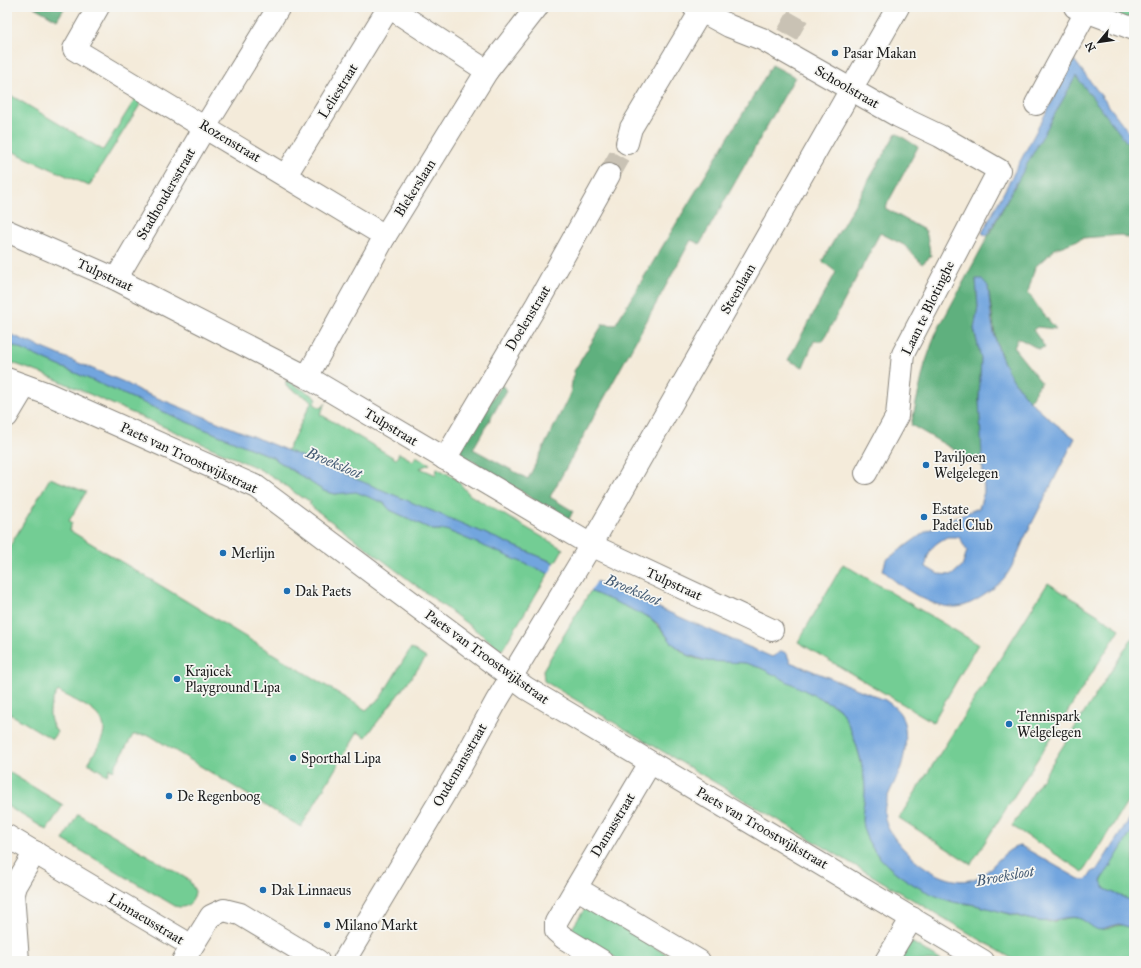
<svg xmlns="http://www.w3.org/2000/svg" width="1141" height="968" font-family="'IM FELL Great Primer',serif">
	<rect width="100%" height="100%" fill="#f6f6f2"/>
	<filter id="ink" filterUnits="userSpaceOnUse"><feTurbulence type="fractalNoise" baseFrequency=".025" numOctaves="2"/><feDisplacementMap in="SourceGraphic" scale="8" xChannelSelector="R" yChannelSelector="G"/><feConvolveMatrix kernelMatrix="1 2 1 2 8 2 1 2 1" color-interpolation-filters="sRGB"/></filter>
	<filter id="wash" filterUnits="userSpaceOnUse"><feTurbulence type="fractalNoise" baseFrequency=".012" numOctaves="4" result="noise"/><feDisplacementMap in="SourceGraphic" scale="16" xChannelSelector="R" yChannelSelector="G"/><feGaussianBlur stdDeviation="0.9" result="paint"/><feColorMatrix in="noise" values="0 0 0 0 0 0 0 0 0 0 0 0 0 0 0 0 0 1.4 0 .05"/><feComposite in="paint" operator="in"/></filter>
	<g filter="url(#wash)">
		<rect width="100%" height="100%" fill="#f4ebda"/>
		<g fill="#73cd94" stroke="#487458">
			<polygon points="1092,7 1134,7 1134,22"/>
			<polygon points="7,93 103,150 137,96 143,100 89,186 7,149"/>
			<polygon points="7,343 187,422 272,457 324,491 335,494 356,491 384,503 390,510 433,530 446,530 549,573 502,650 312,507 309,504 311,502 303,497 302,498 275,478 255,467 46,375 7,361"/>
			<polygon points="286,380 317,398 314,404 321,408 326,403 320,414 396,459 399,453 413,461 416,456 430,464 420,468 436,475 437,468 455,478 470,495 563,549 555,563 287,451 312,401 286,386"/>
			<path d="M 50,478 L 86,492 L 69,521 L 72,523 L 69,530 L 366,710 L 381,697 L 411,648 L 426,658 L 366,737 L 357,732 L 301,827 L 149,735 L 133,735 L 113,770 L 110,768 L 107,775 L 88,763 C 93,755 100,745 103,736 C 111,712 73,701 58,691 C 49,704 46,718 57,732 L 52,739 L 7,712 L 7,633 L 10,627 L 7,625 L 7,551 Z"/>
			<polygon points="843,564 978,644 933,722 798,642"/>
			<polygon points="1048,583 1120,629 971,864 899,818"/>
			<path d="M 591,590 L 650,618 C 664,630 672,647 689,656 C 708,665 726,659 746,663 C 773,670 813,695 839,708 C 853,727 865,768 865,792 C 865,803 861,813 863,825 C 868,863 924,895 958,903 C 987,904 1018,920 1048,922 C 1058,922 1067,916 1078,918 C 1086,920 1090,927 1099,929 C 1114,931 1115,920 1134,929 L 1134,961 L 1016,961 L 544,681 L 543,670 Z"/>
			<polygon points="1134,635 1134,792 1083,872 1012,826"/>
			<polygon points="7,771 63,805 47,830 7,806"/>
			<path d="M 78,814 L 189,880 L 195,891 C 194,902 187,910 175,906 L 63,840 Z"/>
			<polygon points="1134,828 1134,902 1105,889 1101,883 1105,873"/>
			<polygon points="587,908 589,908 678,961 621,961 574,933 571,930 584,910"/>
			<polygon points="910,943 913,943 942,961 898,961"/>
		</g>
		<g fill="#5eb07e" stroke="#3d664d">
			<polygon points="34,7 65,7 57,20"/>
			<polygon points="772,65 795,77 700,244 691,240 550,497 573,511 568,521 458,452 501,385 507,390 473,449 528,479 570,394 574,371 603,324 615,325"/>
			<polygon points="1080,69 1134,143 1134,240 1121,235 1083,238 1055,249 1035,267 1028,292 1040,310 1056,329 1037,327 1033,330 1045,347 1039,349 1018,338 1014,348 1041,382 1029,402 1007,372 996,341 988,286 976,279 978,307 974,329 981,358 979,400 984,467 911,425 925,364 935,335 1030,158"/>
			<polygon points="896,133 918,147 885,208 926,231 931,256 922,264 904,245 880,233 823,341 814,341 803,367 788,360 836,272 822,261"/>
		</g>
		<g fill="#72a5de" stroke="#47607d" fill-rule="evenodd">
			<polygon points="1074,60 1134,139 1134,152 1076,76 987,236 982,233"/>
			<path d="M 976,279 L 982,279 L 988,286 C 990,304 991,324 996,341 C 1008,386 1038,412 1075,438 C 1058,472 1041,505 1024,539 C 1019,551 1013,567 1005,577 C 996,588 979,600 966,605 C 940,615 899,587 883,570 L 886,560 L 925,532 L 950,519 L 979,508 L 984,492 L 979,400 L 981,358 L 974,329 L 978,307 ZM 947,537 L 959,537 L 967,551 L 962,566 L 952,575 L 938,574 L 926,567 C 927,551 933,544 947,537 Z"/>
			<path d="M 7,333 L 124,382 L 140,391 C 352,475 562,566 772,657 L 782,651 L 787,654 L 790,662 L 885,700 C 892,705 898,709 902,717 C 909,733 905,761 897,777 C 888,796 877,811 891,833 C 907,858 951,895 982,875 C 994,867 1006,847 1021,846 L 1079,879 L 1086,880 L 1094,870 L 1096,871 L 1134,812 L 1134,828 L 1101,881 L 1105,889 L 1134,902 L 1134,929 L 1119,924 L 1099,930 C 1091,928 1086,920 1078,918 C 1065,915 1052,923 1039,921 C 1028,920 1018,915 1007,913 C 993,910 979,905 965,903 C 960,903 955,903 950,901 C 918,891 871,863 863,827 C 860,815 865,803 865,791 C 865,766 853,728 839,708 L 761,668 L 745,663 L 707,661 L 688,655 L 672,643 L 658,624 L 650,618 L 627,607 L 446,530 L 433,530 L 390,510 L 384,503 L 356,492 L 335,494 L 324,491 L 272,457 L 187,422 L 7,343 Z"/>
		</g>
		<polygon fill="#f4ebda" points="556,561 598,579 590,592 548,575"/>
	</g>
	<g filter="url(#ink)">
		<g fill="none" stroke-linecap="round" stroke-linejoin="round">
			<g stroke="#c9c2b4" stroke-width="22" stroke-dasharray="22 11" stroke-linecap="butt">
				<polyline points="787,35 803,7"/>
				<polyline points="609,175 627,143"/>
			</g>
			<g stroke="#88847b" stroke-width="24">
				<g id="minor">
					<polyline points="98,7 74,49 385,236"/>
					<polyline points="694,7 729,26 762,39 898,116 940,136 999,170 903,354 897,416 866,473"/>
					<polyline points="1075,7 1134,29"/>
					<polyline points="1036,104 1086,12"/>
					<polyline points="627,143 631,128 701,11"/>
					<polyline points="286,175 389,7 487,71"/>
					<polyline points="7,231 116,279 307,377 591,545 772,630"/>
					<polyline points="116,279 205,127 279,7"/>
					<polyline points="307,377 385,236 487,71 537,7"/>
					<polyline points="7,379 48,394 257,487 526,688 983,961"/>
					<polyline points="7,416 25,386"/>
					<polyline points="445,459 537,304 609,175"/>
					<polyline points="7,836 192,946"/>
					<polyline points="576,888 650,763"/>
					<polyline points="18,961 13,893 15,886 35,852"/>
					<polyline points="183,961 211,916 224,910 240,914 318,961"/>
					<polyline points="344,961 462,764 496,702 591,545 898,7"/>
					<polyline points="602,961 564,938 556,931 556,922 576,888 699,961"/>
					<polyline points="886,961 912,918"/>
				</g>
			</g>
			<use href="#minor" stroke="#fff" stroke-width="22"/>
		</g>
	</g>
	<g fill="#1f6fb2" stroke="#f6f6f2" stroke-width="1.5">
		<circle cx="835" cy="53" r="4"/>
		<circle cx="926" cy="465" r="4"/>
		<circle cx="924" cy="517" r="4"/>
		<circle cx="223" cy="553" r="4"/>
		<circle cx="287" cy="591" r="4"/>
		<circle cx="177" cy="679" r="4"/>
		<circle cx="1009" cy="724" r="4"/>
		<circle cx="293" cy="758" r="4"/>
		<circle cx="169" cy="796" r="4"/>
		<circle cx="263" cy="890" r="4"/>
		<circle cx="327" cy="925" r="4"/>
	</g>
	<g text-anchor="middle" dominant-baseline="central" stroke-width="3.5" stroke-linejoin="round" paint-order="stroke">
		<g font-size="14" fill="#1c1c1c" stroke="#f6f6f2" text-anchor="start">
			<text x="843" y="53">Pasar Makan</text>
			<text x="934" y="457">Paviljoen<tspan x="934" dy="16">Welgelegen</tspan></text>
			<text x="932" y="509">Estate<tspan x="932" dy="16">Padel Club</tspan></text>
			<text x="231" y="553">Merlijn</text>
			<text x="295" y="591">Dak Paets</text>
			<text x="185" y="671">Krajicek<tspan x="185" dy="16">Playground Lipa</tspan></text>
			<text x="1017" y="716">Tennispark<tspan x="1017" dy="16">Welgelegen</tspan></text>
			<text x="301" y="758">Sporthal Lipa</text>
			<text x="177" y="796">De Regenboog</text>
			<text x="271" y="890">Dak Linnaeus</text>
			<text x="335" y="925">Milano Markt</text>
		</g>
		<g font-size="14" fill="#1c1c1c" stroke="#f6f6f2">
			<text transform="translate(847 87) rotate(30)">Schoolstraat</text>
			<text transform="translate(338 91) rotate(-58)">Leliestraat</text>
			<text transform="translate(230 141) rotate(31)">Rozenstraat</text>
			<text transform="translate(415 188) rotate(-58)">Blekerslaan</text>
			<text transform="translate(166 194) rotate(-60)">Stadhoudersstraat</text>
			<text transform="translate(105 275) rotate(25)">Tulpstraat</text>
			<text transform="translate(738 289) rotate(-60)">Steenlaan</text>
			<text transform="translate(928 308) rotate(-64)">Laan te Blotinghe</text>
			<text transform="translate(528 318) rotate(-59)">Doelenstraat</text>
			<text transform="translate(391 427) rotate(31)">Tulpstraat</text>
			<text transform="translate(189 458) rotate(25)">Paets van Troostwijkstraat</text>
			<text transform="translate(674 584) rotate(25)">Tulpstraat</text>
			<text transform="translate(487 657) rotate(36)">Paets van Troostwijkstraat</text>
			<text transform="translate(460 765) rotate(-60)">Oudemansstraat</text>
			<text transform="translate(613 825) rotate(-59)">Damasstraat</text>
			<text transform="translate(762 828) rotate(30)">Paets van Troostwijkstraat</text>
			<text transform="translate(146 919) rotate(31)">Linnaeusstraat</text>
		</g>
		<g font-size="15" font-style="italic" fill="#435a73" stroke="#f6f6f2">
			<text transform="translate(334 463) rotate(23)">Broeksloot</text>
			<text transform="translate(633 590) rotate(23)">Broeksloot</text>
			<text transform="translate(1005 876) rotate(-10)">Broeksloot</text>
		</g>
	</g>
	<rect width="1141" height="968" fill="none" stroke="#f6f6f2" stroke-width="24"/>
	<g transform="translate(1099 42) rotate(241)" stroke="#f6f6f2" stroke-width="3" paint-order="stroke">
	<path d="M0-3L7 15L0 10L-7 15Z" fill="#1c1c1c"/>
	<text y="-6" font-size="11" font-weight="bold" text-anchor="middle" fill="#1c1c1c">N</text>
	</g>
</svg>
